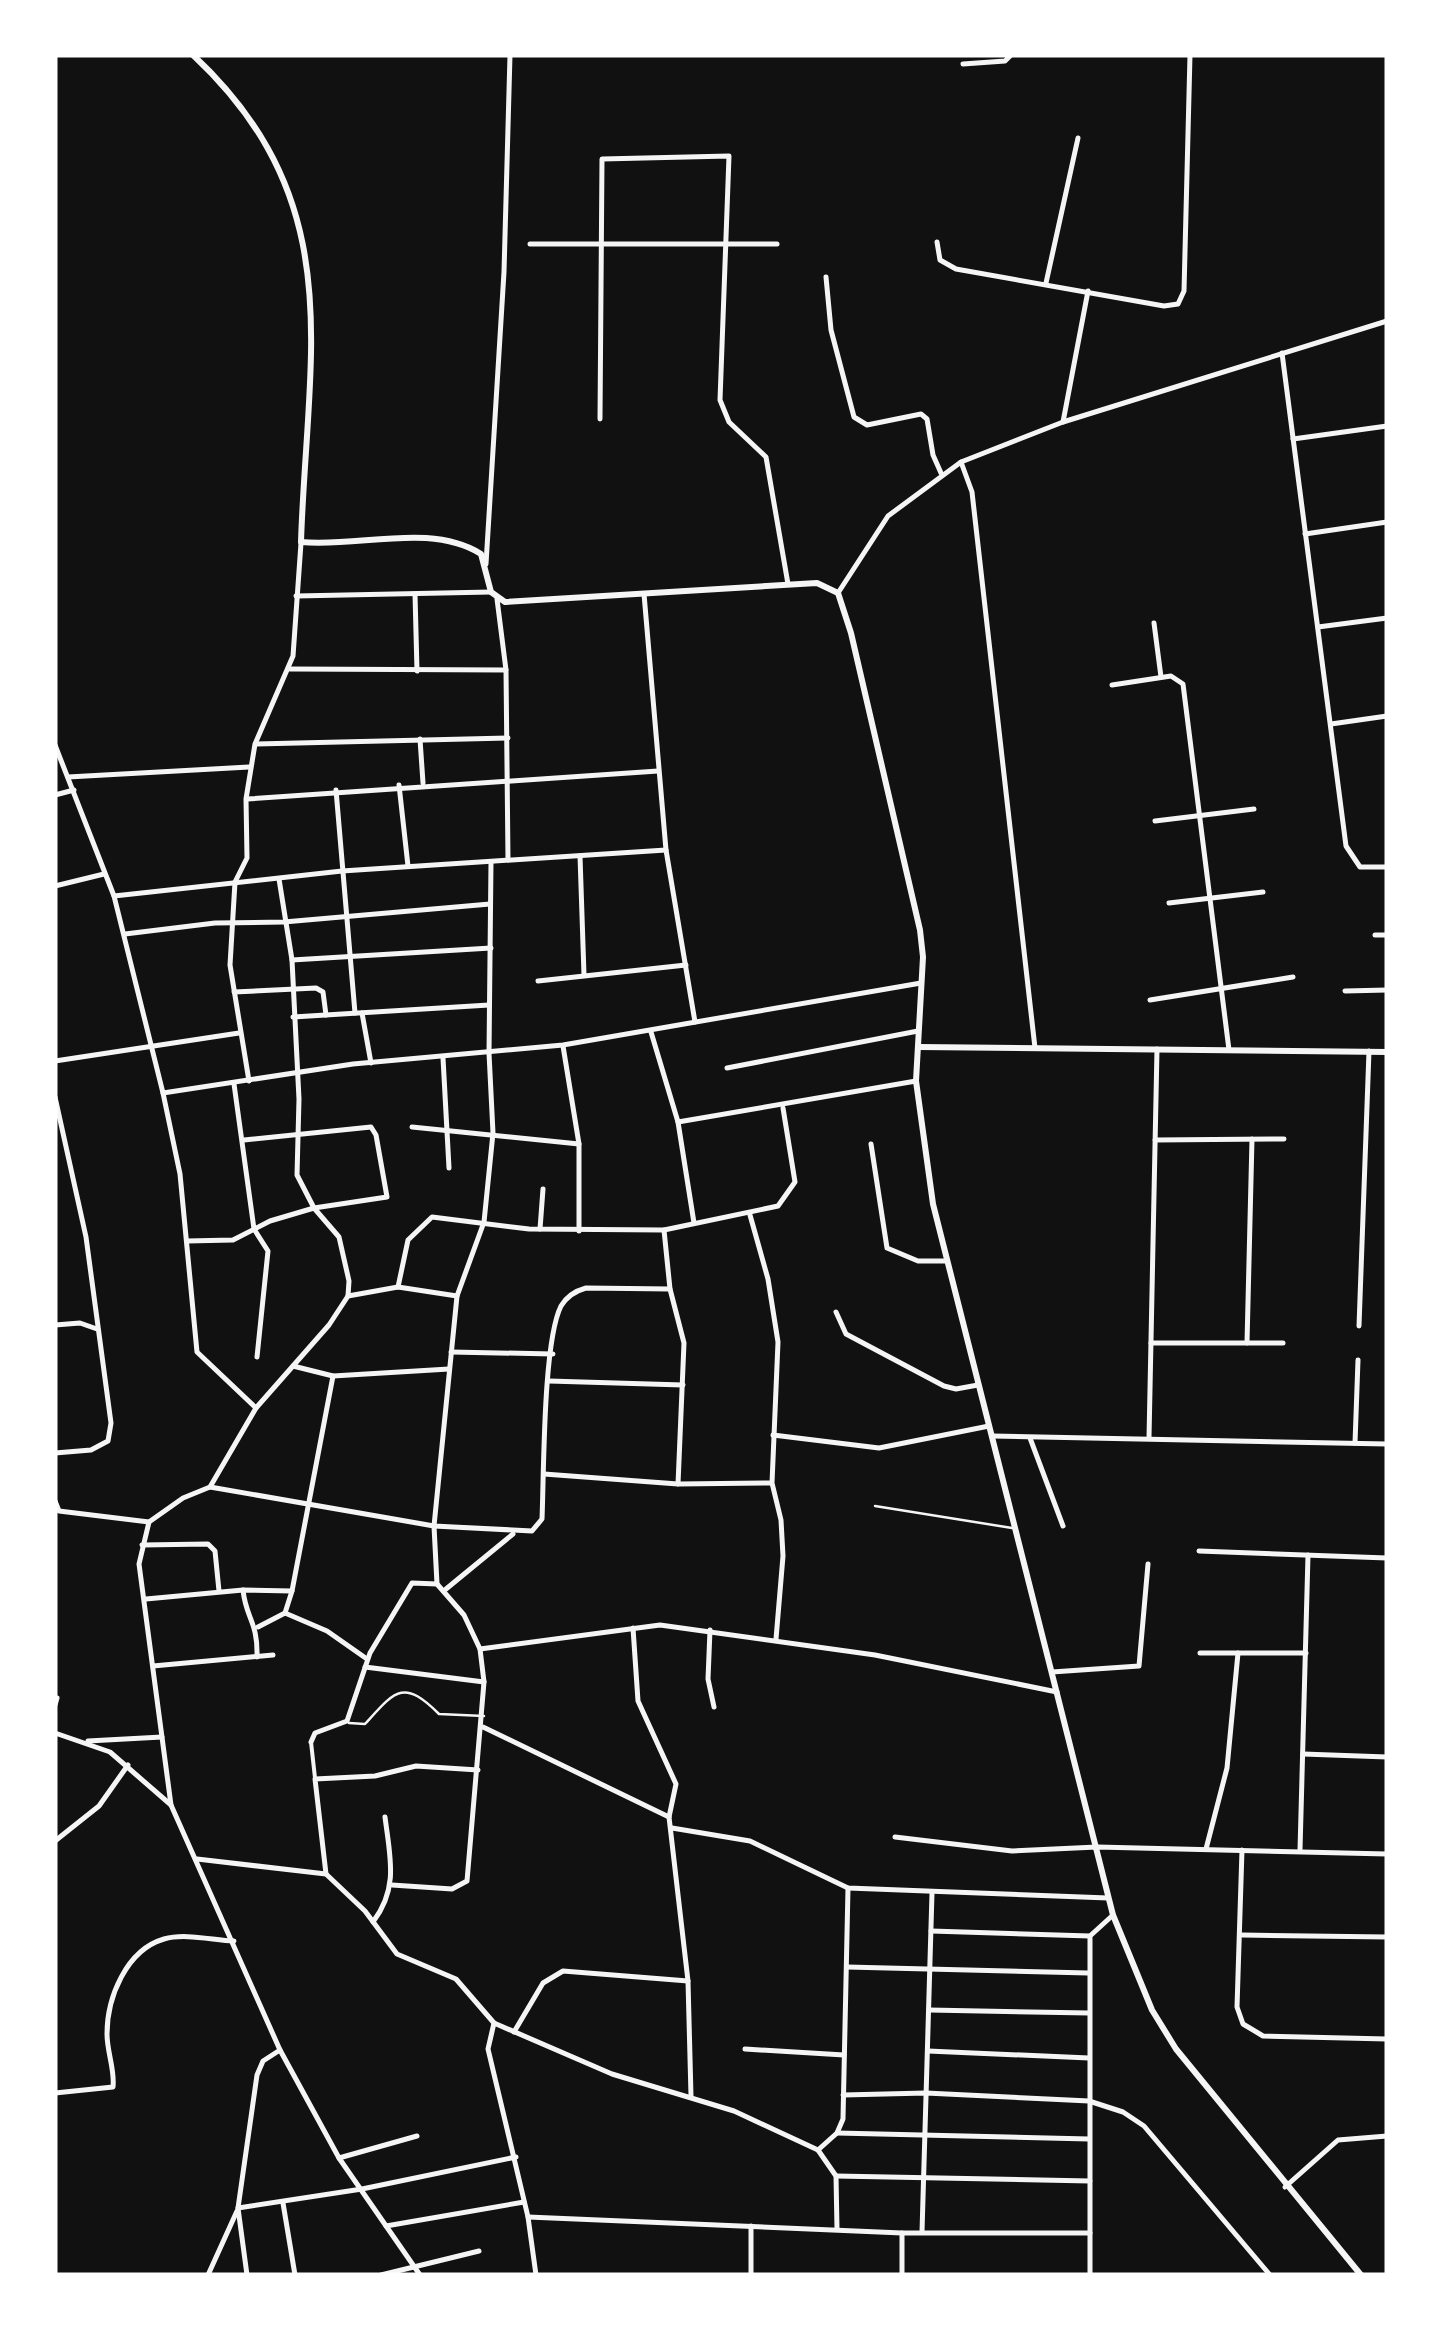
<svg xmlns="http://www.w3.org/2000/svg" width="1442" height="2330" font-family="'Source Sans 3',sans-serif">
	<rect width="100%" height="100%" fill="#111"/>
	<g fill="none" stroke-linecap="round" stroke-linejoin="round">
		<g stroke="#f5f5f5" stroke-width="2.5">
			<polyline points="875,1506 1012,1528"/>
			<path d="M 349,1723 L 365,1724 C 395,1691 403,1678 439,1714 L 484,1716"/>
		</g>
		<polyline stroke="#f5f5f5" stroke-width="4" points="311,1742 315,1778"/>
		<g stroke="#f5f5f5" stroke-width="5">
			<polyline points="963,64 1005,61 1011,55"/>
			<polyline points="937,242 940,260 956,269 1164,306 1178,304 1184,291 1190,55"/>
			<polyline points="530,244 777,244"/>
			<polyline points="826,277 831,330 854,417 867,425 921,414 927,419 933,455 941,473"/>
			<polyline points="1046,283 1078,138"/>
			<polyline points="1282,353 1346,846 1360,867 1387,867"/>
			<polyline points="600,419 602,159 729,156 720,400 729,422 766,457 788,584"/>
			<polyline points="1063,422 1088,291"/>
			<polyline points="1293,439 1387,426"/>
			<polyline points="961,462 972,492 1035,1048"/>
			<polyline points="1305,534 1387,522"/>
			<polyline points="486,564 504,272 510,55"/>
			<polyline points="838,593 888,516 961,462 1063,422 1387,321"/>
			<polyline points="415,594 417,671"/>
			<polyline points="644,594 666,850 695,1022"/>
			<polyline points="296,596 491,592"/>
			<polyline points="497,599 506,670 508,860"/>
			<polyline points="1154,623 1161,677"/>
			<polyline points="1318,627 1387,618"/>
			<polyline points="290,669 506,670"/>
			<polyline points="1112,685 1171,676 1183,684 1229,1050"/>
			<polyline points="1331,724 1387,716"/>
			<polyline points="420,739 423,783"/>
			<polyline points="256,744 508,738"/>
			<polyline points="55,745 114,896 163,1093 180,1174 197,1352 256,1408"/>
			<polyline points="68,777 249,767"/>
			<polyline points="399,785 408,866"/>
			<polyline points="336,790 355,1013"/>
			<polyline points="55,795 74,790"/>
			<polyline points="247,799 658,771"/>
			<polyline points="1155,821 1254,809"/>
			<polyline points="580,856 584,975"/>
			<polyline points="55,886 104,874"/>
			<polyline points="114,896 342,871 666,850"/>
			<polyline points="1169,903 1263,892"/>
			<polyline points="125,934 215,923 284,922 490,904"/>
			<polyline points="1375,935 1387,935"/>
			<polyline points="292,960 491,948"/>
			<polyline points="538,981 686,965"/>
			<polyline points="1345,991 1387,990"/>
			<polyline points="234,992 316,988 323,992 326,1015"/>
			<polyline points="1150,1000 1293,977"/>
			<polyline points="362,1013 371,1063"/>
			<polyline points="293,1017 489,1005"/>
			<polyline points="651,1032 678,1122 694,1223"/>
			<polyline points="563,1046 579,1144 579,1231"/>
			<polyline points="443,1058 449,1168"/>
			<polyline points="55,1061 239,1033"/>
			<polyline points="727,1068 918,1031"/>
			<polyline points="249,1081 230,965 235,882 247,858 246,799 255,744 293,656 301,543"/>
			<polyline points="234,1084 254,1229"/>
			<polyline points="163,1093 353,1064 563,1045 921,983"/>
			<polyline points="55,1097 86,1237 111,1423 108,1441 91,1450 55,1453"/>
			<polyline points="678,1122 916,1081"/>
			<polyline points="412,1127 579,1144"/>
			<polyline points="1155,1140 1284,1139"/>
			<polyline points="871,1144 887,1248 918,1261 947,1261"/>
			<polyline points="750,1215 768,1279 778,1342 772,1483 781,1520 783,1556 776,1639"/>
			<polyline points="254,1229 268,1251 257,1357"/>
			<polyline points="540,1229 543,1189"/>
			<polyline points="664,1230 670,1289 684,1343 678,1484"/>
			<polyline points="187,1241 233,1240 270,1221 314,1208 387,1197 376,1135 371,1127 244,1140"/>
			<polyline points="398,1287 408,1240 432,1217 529,1229 664,1230 778,1206 795,1182 783,1108"/>
			<polyline points="348,1296 398,1287 457,1296"/>
			<polyline points="836,1312 846,1334 944,1386 956,1389 978,1385"/>
			<polyline points="55,1325 80,1323 97,1329"/>
			<polyline points="1359,1326 1369,1051"/>
			<polyline points="1151,1343 1283,1343"/>
			<polyline points="1247,1343 1252,1139"/>
			<polyline points="451,1352 553,1354"/>
			<polyline points="293,1366 333,1376 449,1369"/>
			<polyline points="549,1381 683,1385"/>
			<polyline points="773,1435 879,1448 989,1426"/>
			<polyline points="992,1436 1387,1444"/>
			<polyline points="1030,1438 1063,1526"/>
			<polyline points="1149,1438 1157,1049"/>
			<polyline points="1355,1443 1358,1360"/>
			<polyline points="544,1474 678,1484 771,1483"/>
			<path d="M 210,1487 L 434,1526 L 532,1531 L 542,1519 C 544,1473 543,1342 561,1306 C 567,1296 575,1291 586,1288 L 670,1289"/>
			<polyline points="55,1501 59,1511 149,1522 183,1498 210,1487 256,1408 329,1325 348,1296 349,1281 339,1237 314,1208 297,1175 299,1099 292,960 279,879"/>
			<polyline points="149,1522 139,1564 171,1805"/>
			<polyline points="142,1545 208,1544 215,1551 219,1591"/>
			<polyline points="1199,1551 1387,1558"/>
			<polyline points="446,1589 513,1534"/>
			<path d="M 243,1590 C 246,1619 258,1621 257,1657"/>
			<polyline points="292,1591 333,1376"/>
			<polyline points="146,1599 243,1590 292,1591 285,1613 258,1627"/>
			<polyline points="285,1613 327,1631 367,1659"/>
			<polyline points="633,1628 638,1701 676,1784 669,1817 688,1981 691,2096"/>
			<polyline points="710,1630 708,1679 714,1707"/>
			<polyline points="480,1649 660,1625 875,1655 1057,1692"/>
			<polyline points="1200,1653 1306,1653"/>
			<polyline points="153,1666 273,1655"/>
			<polyline points="365,1667 484,1682"/>
			<polyline points="1052,1672 1139,1666 1148,1564"/>
			<polyline points="55,1705 57,1698"/>
			<polyline points="483,1727 669,1817"/>
			<polyline points="55,1733 110,1752 171,1805 280,2050 339,2158 420,2275"/>
			<polyline points="88,1741 162,1737"/>
			<polyline points="311,1742 315,1733 347,1721 370,1653 412,1583 437,1584"/>
			<polyline points="1303,1754 1387,1757"/>
			<polyline points="672,1828 750,1841 848,1888 1108,1898"/>
			<polyline points="895,1837 1012,1851 1097,1847 1387,1854"/>
			<polyline points="55,1841 99,1806 128,1765"/>
			<polyline points="1206,1849 1227,1768 1238,1653"/>
			<polyline points="1242,1850 1237,2007 1243,2024 1263,2036 1387,2039"/>
			<polyline points="1300,1850 1308,1555"/>
			<polyline points="197,1859 326,1874 365,1911 397,1954 456,1979 494,2023 612,2074 734,2111 818,2150 836,2176 837,2229"/>
			<polyline points="326,1874 315,1779 375,1776 416,1766 478,1770"/>
			<polyline points="392,1885 452,1889 467,1881 484,1682 480,1649 464,1615 437,1584 434,1526 457,1296 484,1222 493,1133 489,1053 491,862"/>
			<path d="M 373,1922 C 399,1888 390,1857 385,1817"/>
			<polyline points="931,1931 1090,1936"/>
			<polyline points="1242,1935 1387,1937"/>
			<polyline points="847,1967 1088,1973"/>
			<polyline points="929,2010 1089,2013"/>
			<polyline points="494,2023 488,2049 528,2217 536,2275"/>
			<polyline points="514,2032 543,1983 563,1971 688,1981"/>
			<polyline points="745,2049 844,2055"/>
			<polyline points="928,2051 1089,2058"/>
			<path d="M 55,2093 L 113,2087 C 115,2070 107,2052 107,2034 C 107,1998 126,1950 164,1939 C 185,1933 212,1940 234,1941"/>
			<polyline points="843,2095 926,2093 1089,2101 1123,2112 1144,2126 1270,2275"/>
			<polyline points="837,2133 1089,2139"/>
			<polyline points="818,2150 837,2133 843,2119 848,1888"/>
			<polyline points="339,2158 417,2136"/>
			<polyline points="836,2176 1090,2181"/>
			<polyline points="1285,2187 1338,2140 1387,2136"/>
			<polyline points="283,2203 295,2275"/>
			<polyline points="238,2208 362,2189 516,2157"/>
			<polyline points="528,2217 902,2233 1090,2233"/>
			<polyline points="386,2226 524,2202"/>
			<polyline points="922,2232 932,1893"/>
			<polyline points="208,2275 237,2211"/>
			<polyline points="247,2275 238,2208 257,2075 263,2061 280,2050"/>
			<polyline points="381,2275 479,2251"/>
			<polyline points="751,2275 751,2226"/>
			<polyline points="902,2275 902,2233"/>
			<polyline points="1090,2275 1090,1936 1113,1915"/>
		</g>
		<g stroke="#f5f5f5" stroke-width="6">
			<path d="M 193,55 C 351,203 307,353 301,542 C 358,548 430,522 481,554 L 491,592 L 505,602 L 817,583 L 838,593 L 851,633 L 920,930 L 923,957 L 916,1081 L 933,1204 L 1113,1915 L 1152,2010 L 1176,2049 L 1361,2275"/>
			<polyline points="919,1047 1387,1052"/>
		</g>
	</g>
	<rect width="1442" height="2330" fill="none" stroke="#ffffff" stroke-width="115"/>
</svg>
